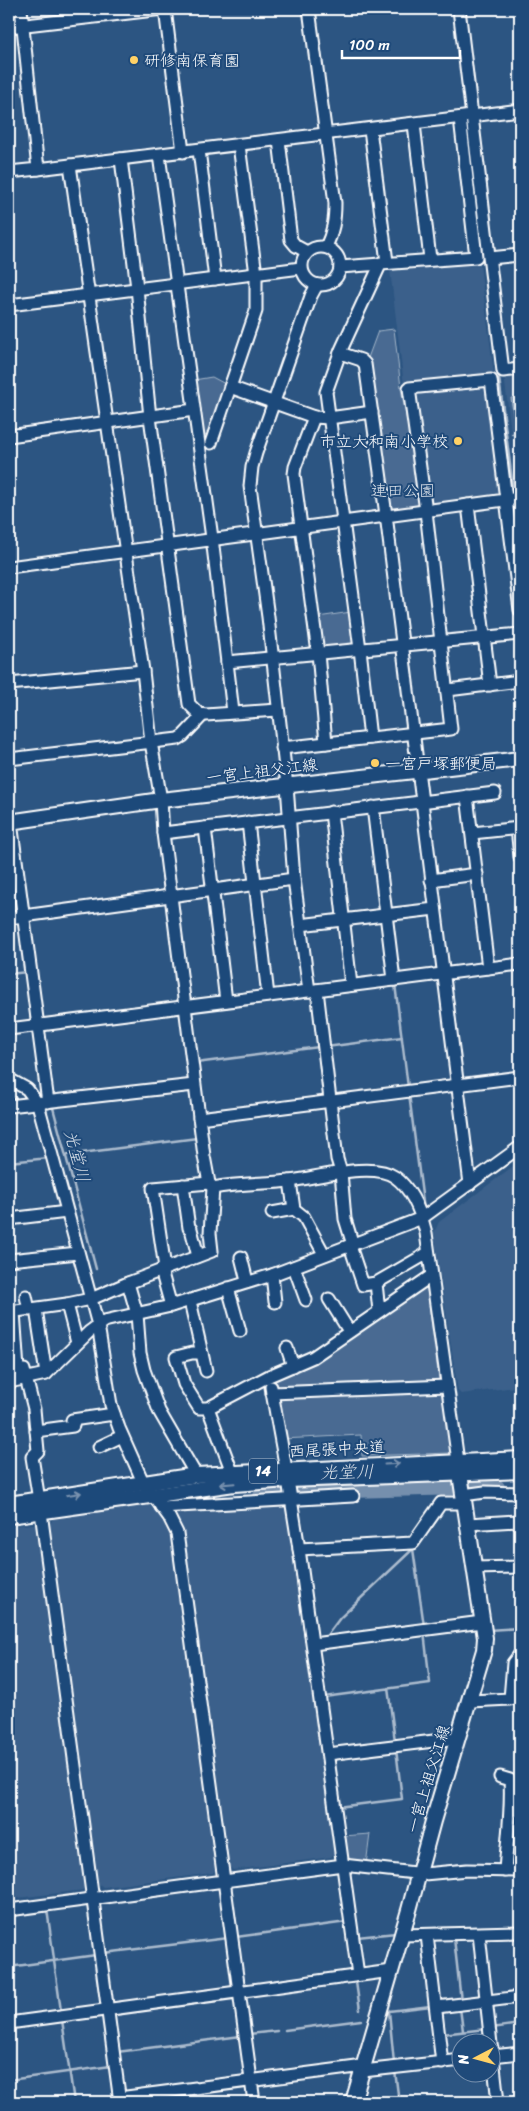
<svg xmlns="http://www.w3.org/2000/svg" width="529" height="2111" font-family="Sriracha,'Klee One',sans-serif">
	<rect width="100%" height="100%" fill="#2c5582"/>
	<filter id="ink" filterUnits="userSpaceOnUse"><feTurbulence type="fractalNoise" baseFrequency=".02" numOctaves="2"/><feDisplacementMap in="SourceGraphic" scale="10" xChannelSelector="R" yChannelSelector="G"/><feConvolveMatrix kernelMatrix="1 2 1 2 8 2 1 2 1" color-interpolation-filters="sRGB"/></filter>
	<g filter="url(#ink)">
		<g fill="#3b618b">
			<polygon points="480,265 494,374 487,375 502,497 431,507 412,385 404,385 390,269"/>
			<polygon points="520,372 520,431 511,432 504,374"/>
			<polygon points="520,1161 520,1408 517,1408 515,1387 461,1394 458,1391 434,1233 439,1222"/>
			<polygon points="145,1504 150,1506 164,1519 173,1534 216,1868 213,1873 103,1887 98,1883 49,1525 53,1519"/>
			<polygon points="285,1504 293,1553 335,1852 331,1857 233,1870 228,1866 183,1532 174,1513"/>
			<polygon points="35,1524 38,1526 86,1885 83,1890 9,1899 9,1526"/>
		</g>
		<g fill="#486b92" stroke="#a4b5c8">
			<polygon points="394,329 401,388 422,506 389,510 368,358 378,331"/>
			<polygon points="212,377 227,385 208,441 202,441 194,380"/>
			<polygon points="351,612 355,645 323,648 318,617"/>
			<polygon points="422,1286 427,1289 439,1380 437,1383 274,1388 275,1379"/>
			<polygon points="442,1389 451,1453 362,1456 361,1435 282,1439 275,1397"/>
			<polygon points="370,1834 366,1865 347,1862 342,1836"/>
		</g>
		<polygon fill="#748fad" stroke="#acbcce" points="520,397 520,426 515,427 511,398"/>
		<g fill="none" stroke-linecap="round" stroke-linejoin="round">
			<g stroke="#acbcce" stroke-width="2.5">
				<polyline points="478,209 490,310"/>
				<polyline points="498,370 514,496"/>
				<polyline points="512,434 520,433"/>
				<polyline points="514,502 520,551"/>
				<polyline points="9,974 27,972"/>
				<polyline points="395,984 408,1087"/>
				<polyline points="326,1047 402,1037"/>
				<polyline points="196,1063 319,1047"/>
				<polyline points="9,1073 33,1086 41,1099"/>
				<polyline points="409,1094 424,1210"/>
				<polyline points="52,1104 96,1269"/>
				<polyline points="66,1155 197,1138"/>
				<polyline points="9,1162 49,1158"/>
				<polyline points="83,1249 86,1260"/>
				<polyline points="288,1514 289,1521"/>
				<polyline points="425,1536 441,1514"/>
				<polyline points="413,1549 424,1626"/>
				<polyline points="488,1630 520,1628"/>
				<polyline points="325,1638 340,1618 414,1548"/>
				<polyline points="388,1688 395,1741"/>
				<polyline points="324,1697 430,1683 424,1632"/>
				<polyline points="338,1807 402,1799 396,1749"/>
				<polyline points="47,1909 54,1959"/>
				<polyline points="236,1937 347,1922"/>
				<polyline points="357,1937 396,1933"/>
				<polyline points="454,1938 461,2001"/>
				<polyline points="104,1953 228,1938"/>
				<polyline points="54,1961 61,2011"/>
				<polyline points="9,1967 96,1955"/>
				<polyline points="356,1982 360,2010"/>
				<polyline points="460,2008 463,2031"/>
				<polyline points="62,2020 74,2102"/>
				<polyline points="492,2028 520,2024"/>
				<polyline points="285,2030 361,2020"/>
				<polyline points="249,2034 277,2031"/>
				<polyline points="442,2034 486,2029"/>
				<polyline points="117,2052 241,2036"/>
				<polyline points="394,2063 389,2011 431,2006"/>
				<polyline points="395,2071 399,2102"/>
				<polyline points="9,2080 111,2066"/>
				<polyline points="501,2102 520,2100"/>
			</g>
			<polyline stroke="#748fad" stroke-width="14" points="260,1496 314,1492 498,1487"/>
			<g stroke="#fff" stroke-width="15">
				<g id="minor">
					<polyline points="165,9 183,152"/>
					<path d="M 309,9 L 335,203 C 335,220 333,232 326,247"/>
					<polyline points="459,9 503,371 520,369"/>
					<polyline points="9,27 163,9"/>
					<polyline points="414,124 430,259"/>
					<polyline points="370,129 387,262"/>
					<polyline points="279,140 291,240 296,246 307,252"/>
					<polyline points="199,150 215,279"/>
					<polyline points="159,155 212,538 233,712"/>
					<polyline points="121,159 137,288 150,417 189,704 199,714 206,715 278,710"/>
					<polyline points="38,169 520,110"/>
					<polyline points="9,172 38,169 21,9"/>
					<circle cx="321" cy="266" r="19"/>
					<polyline points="490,258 520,255"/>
					<polyline points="340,267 476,257 460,118"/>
					<polyline points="9,305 301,268"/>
					<polyline points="340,353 361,360 365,364 386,515 470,1184"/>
					<polyline points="230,387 314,417 329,418 372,412"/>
					<polyline points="314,417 295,467 294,474 318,653 326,743"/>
					<polyline points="9,436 194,410"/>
					<polyline points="211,443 256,311 256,274 239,145"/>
					<polyline points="468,505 490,685"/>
					<polyline points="9,567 520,498"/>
					<polyline points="227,662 520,634"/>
					<polyline points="9,684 143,671"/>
					<polyline points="448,690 520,681"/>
					<polyline points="370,738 360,649 326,392 341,350 381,263"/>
					<polyline points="282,748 451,729 426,511 409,388 491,380 520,610"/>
					<polyline points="9,759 178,739 183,736 203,715"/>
					<polyline points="467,796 488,968"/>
					<polyline points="373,807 394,980"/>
					<polyline points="331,812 351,985"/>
					<polyline points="11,822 48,1102"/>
					<polyline points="248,822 268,996"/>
					<polyline points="205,828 226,1001"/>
					<polyline points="517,828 520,857"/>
					<polyline points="163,833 495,793"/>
					<polyline points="472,833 520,828"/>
					<polyline points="431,880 477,874"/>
					<polyline points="9,918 294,879"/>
					<polyline points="300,925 435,909"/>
					<polyline points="317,990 337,1159 341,1172 345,1219 353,1245"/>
					<polyline points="309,991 294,879 287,786 268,617 250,486 252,467 256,453 311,296 317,285"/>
					<polyline points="9,1029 520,964"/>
					<polyline points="9,1079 27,1089 38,1104 98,1325 111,1405 119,1428 143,1482 169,1517 177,1533 254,2102"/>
					<polyline points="9,1106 194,1085"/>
					<polyline points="199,1118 520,1077"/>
					<polyline points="290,1181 294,1209 304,1217 324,1254"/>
					<polyline points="183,1185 189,1228 191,1229 198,1256"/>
					<path d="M 213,1188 C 239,1183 264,1184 290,1181 C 316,1178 373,1161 395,1177 C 413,1190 421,1213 426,1233 L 458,1461"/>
					<polyline points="272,1213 294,1209"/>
					<polyline points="9,1219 67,1212"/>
					<polyline points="350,1246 363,1285 376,1283 428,1253"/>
					<polyline points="241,1257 247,1281"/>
					<polyline points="9,1260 78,1253"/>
					<polyline points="294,1267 306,1300"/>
					<polyline points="165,1268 153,1188 209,1183"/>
					<polyline points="161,1270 171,1306"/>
					<polyline points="272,1275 275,1302"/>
					<polyline points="128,1283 137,1314 140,1353 144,1370 159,1411 196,1475"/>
					<polyline points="376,1283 379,1311"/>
					<polyline points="228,1288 240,1331"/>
					<polyline points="26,1296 29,1310"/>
					<polyline points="329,1299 349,1331"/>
					<polyline points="190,1301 206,1371"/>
					<polyline points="67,1304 77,1343"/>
					<polyline points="36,1309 46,1374"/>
					<polyline points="14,1311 18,1370 24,1370 34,1409 38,1451 32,1457 39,1500"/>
					<polyline points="9,1312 67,1304 91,1299 128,1283 212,1251 210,1233 213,1188 209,1183 204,1156 163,833 161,800 151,742 143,671 70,165"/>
					<polyline points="287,1348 293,1366"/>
					<polyline points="202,1353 192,1353 176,1357 184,1384 199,1408 208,1408 269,1376 313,1357 431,1276"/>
					<polyline points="9,1382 46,1374 89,1332 104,1321 171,1306 272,1275 422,1218 520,1147"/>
					<polyline points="271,1387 286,1469"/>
					<polyline points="272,1393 447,1386"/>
					<polyline points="208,1408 232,1472"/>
					<polyline points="36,1431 73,1426 72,1420 114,1414"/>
					<polyline points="99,1447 122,1436"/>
					<polyline points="288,1480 299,1549 358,1975"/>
					<polyline points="463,1495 485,1492 520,1493"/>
					<polyline points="161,1507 353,1496"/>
					<polyline points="41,1512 120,2102"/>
					<polyline points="468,1524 517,1521"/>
					<polyline points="299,1549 413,1543 441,1503 464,1503"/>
					<polyline points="474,1568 520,1567"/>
					<polyline points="313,1644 482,1622"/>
					<polyline points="470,1701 510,1699 513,1663 520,1654"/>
					<polyline points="328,1754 458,1738"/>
					<path d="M 500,1777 L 510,1780 C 512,1810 507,1840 505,1871"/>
					<polyline points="9,1910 343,1865 424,1874 467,1870 520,1871"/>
					<polyline points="479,1934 491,2044"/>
					<polyline points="402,1935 520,1932"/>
					<polyline points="427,1935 442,2063"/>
					<polyline points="437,2007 520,1997"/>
					<polyline points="9,2023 391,1971"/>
					<polyline points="492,2048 498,2102"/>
					<polyline points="492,2056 520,2053"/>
					<polyline points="363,2071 462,2060"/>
					<polyline points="119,2098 364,2066"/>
				</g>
			</g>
			<g stroke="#fff" stroke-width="18">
				<g id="major">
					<polyline points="9,822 161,800 520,759"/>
					<polyline points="9,1504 196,1475 520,1459"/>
					<polyline points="9,1516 234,1484 288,1480 520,1471"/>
					<polyline points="353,2102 409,1910 433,1821 484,1650 485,1638 458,1461"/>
				</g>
			</g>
			<use href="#minor" stroke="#1f4a7a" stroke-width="11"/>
			<use href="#major" stroke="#1f4a7a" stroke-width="14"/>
		</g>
		<defs><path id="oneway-shaft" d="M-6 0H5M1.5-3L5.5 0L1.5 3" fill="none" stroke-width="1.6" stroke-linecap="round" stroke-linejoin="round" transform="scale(1.25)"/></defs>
		<g stroke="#7992af">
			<use href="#oneway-shaft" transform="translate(392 1464) rotate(-3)"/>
			<use href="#oneway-shaft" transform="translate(227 1484) rotate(175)"/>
			<use href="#oneway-shaft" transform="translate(74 1494) rotate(-9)"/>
		</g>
	</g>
	<g fill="#ffd166" stroke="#1f4a7a" stroke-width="2">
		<circle cx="134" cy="60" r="5"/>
		<circle cx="458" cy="441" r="5"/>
		<circle cx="375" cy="763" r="5"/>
	</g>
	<g text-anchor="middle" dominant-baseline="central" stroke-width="4" stroke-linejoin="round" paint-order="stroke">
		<rect fill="#1f4a7a" stroke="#bcc9d7" stroke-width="1" x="249" y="1458.5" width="28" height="25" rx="4"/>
		<g font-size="15" font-weight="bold" fill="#fff">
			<text x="263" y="1471">14</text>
		</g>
		<g font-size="16" fill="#fff" stroke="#1f4a7a" text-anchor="start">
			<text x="144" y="60">研修南保育園</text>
			<text x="448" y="441" text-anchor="end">市立大和南小学校</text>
			<text x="385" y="763">一宮戸塚郵便局</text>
		</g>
		<g font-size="16" fill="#dae1e9" stroke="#1f4a7a">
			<text x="403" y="490">連田公園</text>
		</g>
		<g font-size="16" fill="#fff" stroke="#1f4a7a">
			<text transform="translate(262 771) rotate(-7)">一宮上祖父江線</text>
			<text transform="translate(337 1449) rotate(-3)">西尾張中央道</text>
			<text transform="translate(428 1779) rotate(-73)">一宮上祖父江線</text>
		</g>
		<g font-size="18" font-style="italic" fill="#d5dde6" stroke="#1f4a7a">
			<text transform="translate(77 1156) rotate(75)">光堂川</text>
			<text transform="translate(347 1472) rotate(-1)">光堂川</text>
		</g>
	</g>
	<rect width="529" height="2111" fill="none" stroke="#1f4a7a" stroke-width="30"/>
	<rect x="15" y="15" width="499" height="2081" fill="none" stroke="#fff" stroke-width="2" filter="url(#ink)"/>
	<g transform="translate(476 2058) rotate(264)"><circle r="24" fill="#1f4a7a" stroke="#7992af"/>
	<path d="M0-4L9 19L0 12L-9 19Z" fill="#ffd166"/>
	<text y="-8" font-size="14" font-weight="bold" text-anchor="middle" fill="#ffffff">N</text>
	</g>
	<path d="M342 50v8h118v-8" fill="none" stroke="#ffffff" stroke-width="2.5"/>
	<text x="349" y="50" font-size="15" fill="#ffffff" stroke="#1f4a7a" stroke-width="4" paint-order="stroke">100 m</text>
</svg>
